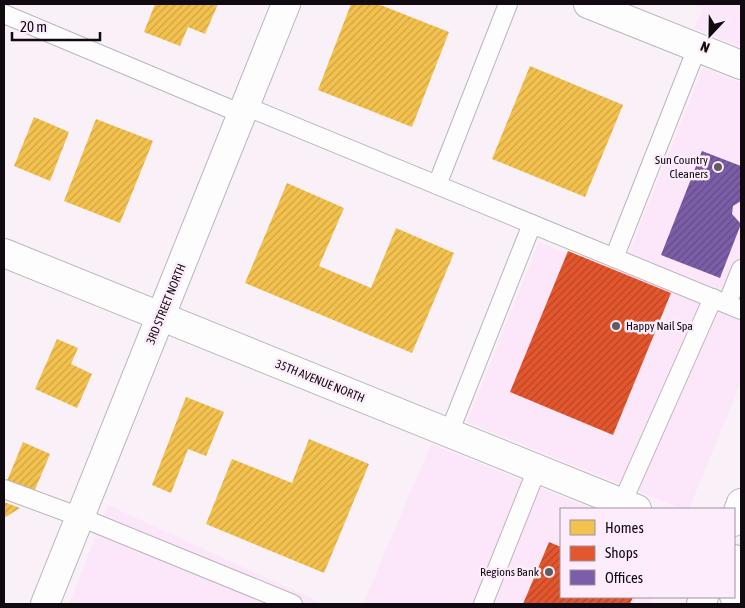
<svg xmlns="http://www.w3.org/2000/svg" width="745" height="608" font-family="'Asap Condensed',sans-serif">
	<defs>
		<pattern id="homes-hatch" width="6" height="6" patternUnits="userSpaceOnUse" patternTransform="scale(1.25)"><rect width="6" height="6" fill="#f2c14e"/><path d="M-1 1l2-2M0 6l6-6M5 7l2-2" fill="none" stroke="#cea443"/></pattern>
		<pattern id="shops-hatch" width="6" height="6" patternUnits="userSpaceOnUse" patternTransform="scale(1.25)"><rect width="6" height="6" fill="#e4572e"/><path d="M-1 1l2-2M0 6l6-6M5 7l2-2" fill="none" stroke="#b74626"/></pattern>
		<pattern id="offices-hatch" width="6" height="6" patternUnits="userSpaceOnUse" patternTransform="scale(1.25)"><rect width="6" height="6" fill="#7b5ea7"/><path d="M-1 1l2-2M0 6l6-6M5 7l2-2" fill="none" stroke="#634c87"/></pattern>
	</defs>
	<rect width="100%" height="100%" fill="#f9f0f8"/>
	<g fill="#fbe7f9">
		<polygon points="691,4 741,4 741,47 694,28 703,9"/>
		<polygon points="703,68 741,83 741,382 689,509 682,509 467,422 539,242 608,271 625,262"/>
		<polygon points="431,444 592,509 561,509 561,597 654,597 651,604 363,604"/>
		<polygon points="108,505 323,604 69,604"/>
	</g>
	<g fill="url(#homes-hatch)">
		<polygon points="155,4 218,4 205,34 188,27 180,46 144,32"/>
		<polygon points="351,4 378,4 449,32 412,127 318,90"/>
		<polygon points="530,66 623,105 585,197 492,159"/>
		<polygon points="34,117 69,132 50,181 14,166"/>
		<polygon points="96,119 153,141 120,223 64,201"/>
		<polygon points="287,183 344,208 319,266 371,288 396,228 454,253 412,353 245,283"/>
		<polygon points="57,339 78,348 71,364 92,374 77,408 35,389"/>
		<polygon points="186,397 224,412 206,456 188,449 171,493 152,485"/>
		<polygon points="309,439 369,464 324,573 206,524 232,459 292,483"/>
		<polygon points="23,442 50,454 34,492 7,481"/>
		<polygon points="4,502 20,508 4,518"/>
	</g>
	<g fill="url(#shops-hatch)">
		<polygon points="568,251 671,293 613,435 510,392"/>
		<polygon points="549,542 561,547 561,597 633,597 630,604 523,604"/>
	</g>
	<polygon fill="url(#offices-hatch)" points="702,151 741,166 741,201 733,206 732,214 741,224 720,278 661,255"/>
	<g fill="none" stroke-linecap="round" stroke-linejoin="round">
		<g stroke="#bcb5bc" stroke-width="20">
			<g id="service">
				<polyline points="4,14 242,114"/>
				<polyline points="245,106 741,310"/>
				<polyline points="437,185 508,4"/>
				<polyline points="614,258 697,48"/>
				<polyline points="727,304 741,269"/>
				<polyline points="449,433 532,224"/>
				<polyline points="4,489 80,517 293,604"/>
				<polyline points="622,503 713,298"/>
				<polyline points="483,604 537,469"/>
			</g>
		</g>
		<g stroke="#bcb5bc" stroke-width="30">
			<g id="minor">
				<polyline points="4,253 637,509"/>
				<polyline points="45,604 286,4"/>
			</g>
		</g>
		<g stroke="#bcb5bc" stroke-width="30">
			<polyline id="tertiary" points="588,4 741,65"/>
		</g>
		<g stroke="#bcb5bc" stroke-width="30">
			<g id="primary">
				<polyline points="734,522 741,503"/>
				<polyline points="734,559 739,583 734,596"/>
				<polyline points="701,604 704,597"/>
			</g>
		</g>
		<use href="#service" stroke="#fefdfe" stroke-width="18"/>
		<use href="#minor" stroke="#fefdfe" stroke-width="28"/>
		<use href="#tertiary" stroke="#fefdfe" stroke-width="28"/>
		<use href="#primary" stroke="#fefdfe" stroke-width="28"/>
	</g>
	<g fill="#625b62" stroke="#fdecfb" stroke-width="2">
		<circle cx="718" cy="167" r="5"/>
		<circle cx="616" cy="326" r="5"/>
		<circle cx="549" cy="572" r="5"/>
	</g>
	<g text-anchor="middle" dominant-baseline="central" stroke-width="5" stroke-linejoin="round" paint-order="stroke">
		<g font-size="12" fill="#110b11" stroke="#fdecfb" text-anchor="end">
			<text x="708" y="160">Sun Country<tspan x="708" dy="14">Cleaners</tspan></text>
			<text x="626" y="326" text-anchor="start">Happy Nail Spa</text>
			<text x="539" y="572">Regions Bank</text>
		</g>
		<g font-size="12" fill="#110b11" stroke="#fdecfb">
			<text transform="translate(166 304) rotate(-68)">3RD STREET NORTH</text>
			<text transform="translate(320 381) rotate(22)">35TH AVENUE NORTH</text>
		</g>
	</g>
	<rect width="745" height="608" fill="none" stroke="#110b11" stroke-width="10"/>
	<rect x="560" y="508" width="175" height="90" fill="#fdecfb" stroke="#9f929d"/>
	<rect x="570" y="520" width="25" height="15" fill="#f2c14e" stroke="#9f929d"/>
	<text x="605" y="533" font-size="15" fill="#110b11">Homes</text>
	<rect x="570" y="546" width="25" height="15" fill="#e4572e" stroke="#9f929d"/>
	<text x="605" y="558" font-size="15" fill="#110b11">Shops</text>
	<rect x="570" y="570" width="25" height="15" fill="#7b5ea7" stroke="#9f929d"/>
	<text x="605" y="583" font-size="15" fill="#110b11">Offices</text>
	<g transform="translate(710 35) rotate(202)" stroke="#fdecfb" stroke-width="4" paint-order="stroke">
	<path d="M0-4L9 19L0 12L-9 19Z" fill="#110b11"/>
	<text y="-8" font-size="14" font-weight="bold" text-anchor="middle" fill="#110b11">N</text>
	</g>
	<path d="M12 32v8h88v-8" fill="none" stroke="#110b11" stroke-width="2.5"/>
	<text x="20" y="32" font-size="15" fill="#110b11" stroke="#fdecfb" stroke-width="4" paint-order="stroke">20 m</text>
</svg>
